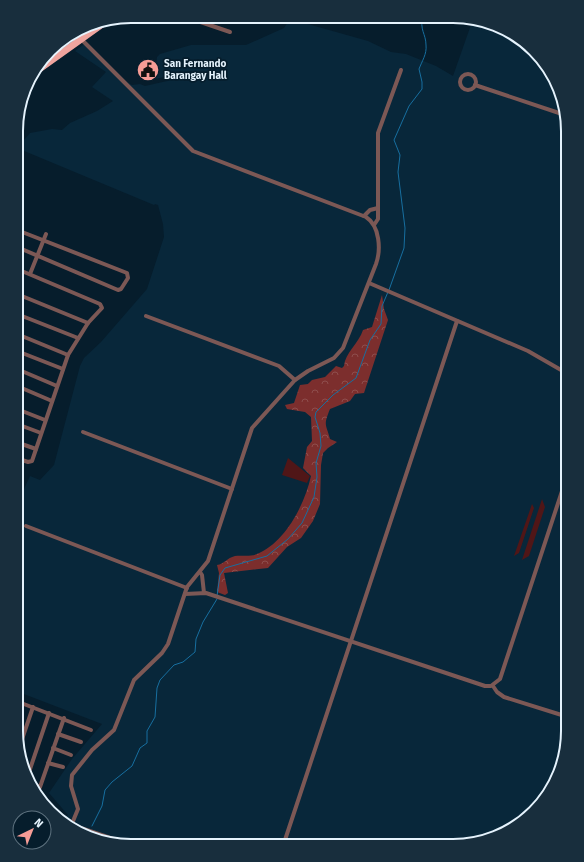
<svg xmlns="http://www.w3.org/2000/svg" width="584" height="862" font-family="'Fira Sans',sans-serif">
	<defs>
		<pattern id="forest-crowns" width="20" height="18" patternUnits="userSpaceOnUse"><rect width="20" height="18" fill="#7c2e2d"/><path d="M2 6a3 3 0 1 1 6 0M12 15a3 3 0 1 1 6 0" fill="none" stroke="#8e4d4c"/></pattern>
	</defs>
	<rect width="100%" height="100%" fill="#061d2c"/>
	<polygon fill="#08273a" points="290,19 368,41 391,52 406,54 436,66 453,76 473,19 523,40 559,87 568,131 568,739 544,801 497,837 454,846 116,845 61,822 60,820 68,815 49,793 72,759 102,724 16,691 16,502 19,500 30,476 40,480 54,465 80,366 84,358 101,342 147,289 164,237 163,224 158,205 155,204 154,205 17,148 30,133 52,129 62,130 70,123 97,111 113,101 92,87 106,72 75,51 87,42 127,82 132,85 140,84 145,86 185,77 192,71 155,79 157,57 160,54 191,45 246,45 284,28"/>
	<g fill="#501617">
		<polygon points="288,458 310,476 307,483 282,475"/>
		<polygon points="542,499 545,507 529,556 522,560"/>
		<polygon points="532,504 534,508 519,553 514,556"/>
	</g>
	<path fill="url(#forest-crowns)" d="M 382,295 L 384,309 L 388,320 L 364,393 L 355,394 L 350,401 L 330,409 C 323,426 326,424 330,439 L 337,442 L 328,448 L 323,453 L 321,465 L 320,504 L 313,521 L 301,538 L 287,547 L 268,568 L 224,573 L 228,593 L 225,595 L 217,592 L 219,573 L 217,565 C 224,564 227,558 235,556 C 242,555 250,557 257,554 C 285,543 305,504 311,476 L 303,468 L 307,447 L 312,441 L 311,417 L 305,412 L 287,409 L 285,405 L 294,403 L 300,385 L 308,384 L 312,380 L 325,377 L 336,366 L 342,368 L 344,366 C 345,353 359,343 363,330 L 372,327 Z"/>
	<g fill="none" stroke-linecap="round" stroke-linejoin="round">
		<g stroke="#176fa0" stroke-width="1">
			<path d="M 389,290 L 404,248 L 405,228 L 398,172 L 400,155 L 394,140 L 409,106 L 422,89 L 422,82 L 419,69 C 422,61 427,54 426,45 C 426,34 419,29 423,17"/>
			<polyline points="217,596 220,575 225,568 267,556 288,539 302,523 314,497 317,477 316,463 321,446 320,433 315,417 316,412 333,395 356,378 370,340 381,324 382,306 388,292"/>
			<polyline points="92,826 102,806 105,790 112,782 132,766 140,748 147,743 147,731 155,717 157,688 160,680 174,665 183,662 195,652 196,639 203,622 217,599"/>
		</g>
		<g stroke="#7c5855" stroke-width="4">
			<polyline points="183,16 230,32"/>
			<polyline points="52,48 60,54"/>
			<circle cx="468" cy="82" r="8"/>
			<polyline points="475,85 565,115"/>
			<polyline points="364,216 370,210 378,208"/>
			<polyline points="374,225 378,219 378,133 401,70"/>
			<polyline points="17,247 118,290 121,289 128,278 127,273 17,230"/>
			<polyline points="30,274 46,234"/>
			<polyline points="369,283 528,351 568,374"/>
			<polyline points="17,294 88,323"/>
			<polyline points="17,314 78,338"/>
			<polyline points="146,316 279,366 295,380"/>
			<polyline points="17,334 68,355"/>
			<polyline points="17,351 63,369"/>
			<polyline points="17,369 57,386"/>
			<polyline points="17,386 52,401"/>
			<polyline points="17,409 45,420"/>
			<polyline points="17,424 41,433"/>
			<polyline points="83,432 232,489"/>
			<polyline points="16,442 36,449"/>
			<polyline points="16,458 28,462 32,461 68,355 88,323 102,308 100,304 17,269"/>
			<polyline points="26,526 187,588"/>
			<polyline points="200,572 202,575 204,593"/>
			<polyline points="185,594 206,593 485,686 491,686 500,679 568,473"/>
			<polyline points="493,686 497,692 504,697 568,717"/>
			<polyline points="16,701 91,730"/>
			<polyline points="58,734 81,742"/>
			<polyline points="19,748 33,707"/>
			<polyline points="53,748 71,755"/>
			<polyline points="48,763 63,767"/>
			<polyline points="27,778 49,713"/>
			<polyline points="30,782 40,787 64,718"/>
			<polyline points="72,825 131,845"/>
			<path d="M 71,826 L 78,809 L 71,786 L 72,775 L 92,750 L 114,730 L 134,680 L 162,653 L 168,644 L 187,587 L 208,561 L 252,428 L 295,380 L 308,371 L 334,358 L 343,348 L 376,264 C 381,250 380,226 366,217 L 193,151 L 81,39"/>
			<polyline points="283,846 457,321"/>
		</g>
		<polyline stroke="#efa49e" stroke-width="7" points="31,75 108,20"/>
	</g>
	<defs>
		<g id="civic-disc" transform="scale(1.15)"><circle r="9.5" fill="#f59c96" stroke="#061d2c"/><path d="M-.6-6.5H3V-4.5H.6V-3L4-1V1h2V6H-6V1h2V-1L-.6-3ZM-1.2 2.5V6h2.4V2.5Z" fill="#111"/></g>
	</defs>
	<g fill-rule="evenodd">
		<use href="#civic-disc" x="148" y="70"/>
	</g>
	<g text-anchor="middle" dominant-baseline="central" stroke-width="3.5" stroke-linejoin="round" paint-order="stroke">
		<g font-size="10" font-weight="bold" fill="#e5f3fd" stroke="#061d2c" text-anchor="start">
			<text x="164" y="64">San Fernando<tspan x="164" dy="12">Barangay Hall</tspan></text>
		</g>
	</g>
	<path d="M0 0H584V862H0ZM131 23H453A108 108 0 0 1 561 131V731A108 108 0 0 1 453 839H131A108 108 0 0 1 23 731V131A108 108 0 0 1 131 23Z" fill="#182e3d" fill-rule="evenodd"/>
	<path fill="none" stroke="#e5f3fd" stroke-width="2" d="M131 23H453A108 108 0 0 1 561 131V731A108 108 0 0 1 453 839H131A108 108 0 0 1 23 731V131A108 108 0 0 1 131 23Z"/>
	<g transform="translate(32 830) rotate(43)"><circle r="19" fill="#061d2c" stroke="#5f7380"/>
	<path d="M0-3L7 15L0 10L-7 15Z" fill="#f59c96"/>
	<text y="-6" font-size="11" font-weight="bold" text-anchor="middle" fill="#e5f3fd">N</text>
	</g>
</svg>
